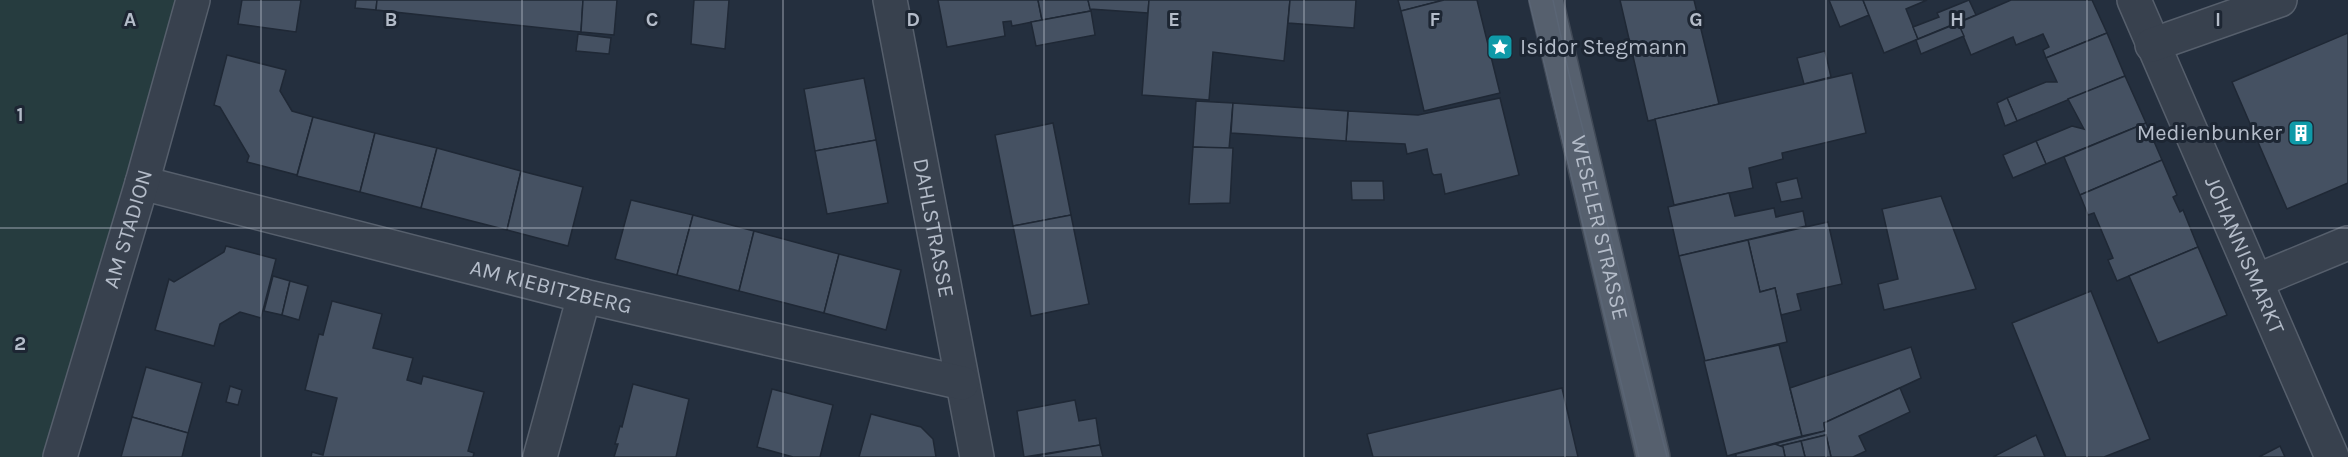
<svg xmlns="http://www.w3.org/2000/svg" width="2348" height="457" font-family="Karla,sans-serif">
	<rect width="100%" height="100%" fill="#242f3e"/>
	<polygon fill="#263c3f" points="0,0 206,0 59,457 0,457"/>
	<g fill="#455162" stroke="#1f2835" stroke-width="1.5">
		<polygon points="242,0 301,0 296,32 238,24"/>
		<polygon points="356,0 377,0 376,10 355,8"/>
		<polygon points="377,0 583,0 581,32 376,10"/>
		<polygon points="583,0 617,0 614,35 581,32"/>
		<polygon points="694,0 729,0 725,49 691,44"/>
		<polygon points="938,0 1038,0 1042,20 1012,26 1011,21 1003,22 1005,36 947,47"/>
		<polygon points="1038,0 1088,0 1091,11 1042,20"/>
		<polygon points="1088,0 1149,0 1148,13 1090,9"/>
		<polygon points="1149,0 1290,0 1284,61 1213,52 1209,100 1142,95"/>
		<polygon points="1290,0 1356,0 1354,28 1288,23"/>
		<polygon points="1398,0 1444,0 1401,11"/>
		<polygon points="1444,0 1477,0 1500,93 1424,111 1401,11"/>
		<polygon points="1620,0 1694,0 1719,104 1648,121"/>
		<polygon points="1829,0 1863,0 1869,15 1840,27"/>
		<polygon points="1863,0 1927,0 1906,9 1918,39 1884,53"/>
		<polygon points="1969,0 1976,15 1918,39 1913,27 1939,17 1937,13"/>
		<polygon points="2011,0 2092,0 2107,33 2046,58 2043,50 2049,47 2043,34 2016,45 2013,37 1971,55 1958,23"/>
		<polygon points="1091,11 1095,35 1036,46 1031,22"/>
		<polygon points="1958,23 1964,36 1921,54 1916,40"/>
		<polygon points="2107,33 2125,76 2017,121 2007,98 2046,82 2057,82 2046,58"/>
		<polygon points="2348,33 2348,183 2287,209 2232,82"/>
		<polygon points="578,34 611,38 609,54 576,51"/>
		<polygon points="1825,51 1831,77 1804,84 1797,58"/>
		<polygon points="227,55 286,70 280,91 292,111 313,117 297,175 247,162 249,156 220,107 214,105"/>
		<polygon points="1852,73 1866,133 1782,153 1783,159 1749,168 1753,188 1674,205 1655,119"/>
		<polygon points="2125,76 2146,123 2046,164 2036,141 2072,126 2084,129 2068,99"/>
		<polygon points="864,78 876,140 815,151 804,89"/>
		<polygon points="1500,98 1519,175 1445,194 1441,174 1434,175 1432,173 1427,149 1407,154 1405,144 1346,141 1348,111 1418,115"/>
		<polygon points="2007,98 2017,121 2005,126 1997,103"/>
		<polygon points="1196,101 1233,103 1229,149 1193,147"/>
		<polygon points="1233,103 1348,111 1346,141 1231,133"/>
		<polygon points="313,117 375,133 360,192 297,176"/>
		<polygon points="1053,123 1071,215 1013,226 995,135"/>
		<polygon points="2146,123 2162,160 2080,195 2064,157"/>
		<polygon points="375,133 437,148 421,208 360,192"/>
		<polygon points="876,140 888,203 827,214 815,151"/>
		<polygon points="2036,141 2046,164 2013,178 2003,155"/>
		<polygon points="1193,147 1233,148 1230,203 1189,204"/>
		<polygon points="437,148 521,171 507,230 421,208"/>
		<polygon points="2162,160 2177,195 2173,197 2180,212 2183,210 2198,247 2117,281 2108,260 2113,258 2094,213 2088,215 2080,195"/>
		<polygon points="521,171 583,187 568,246 507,230"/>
		<polygon points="1797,178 1802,198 1781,202 1776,183"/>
		<polygon points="1351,181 1383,181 1384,200 1352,200"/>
		<polygon points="1729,193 1735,216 1774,208 1776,217 1803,211 1806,226 1679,256 1668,207"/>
		<polygon points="1941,196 1976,289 1884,310 1878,284 1898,279 1882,209"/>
		<polygon points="631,200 693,215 677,275 615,259"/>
		<polygon points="693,215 754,231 739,291 677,275"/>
		<polygon points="1071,215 1089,304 1031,316 1013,226"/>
		<polygon points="1828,222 1842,284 1797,294 1801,310 1781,315 1775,288 1760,292 1748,240"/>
		<polygon points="754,231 839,254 824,313 739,291"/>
		<polygon points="1748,240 1760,292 1775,288 1787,342 1705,361 1679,256"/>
		<polygon points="226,246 276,259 261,318 240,312 220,324 214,346 155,330 169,279 174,282 224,252"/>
		<polygon points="2198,247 2227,315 2158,343 2129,276"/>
		<polygon points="839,254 901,270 886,330 824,313"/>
		<polygon points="273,276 290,281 282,315 264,311"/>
		<polygon points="290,281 308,286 299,320 282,315"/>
		<polygon points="2091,291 2150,439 2104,457 2066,457 2012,323"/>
		<polygon points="332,301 382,314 373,348 413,358 407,380 421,384 423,376 484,392 468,451 474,453 473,457 311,457 312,452 323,455 337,398 305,390 319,334 323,335"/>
		<polygon points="1779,345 1802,436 1727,456 1704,361"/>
		<polygon points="1911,347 1921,378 1824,423 1825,431 1802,436 1790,388"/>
		<polygon points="146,367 202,383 188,433 132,417"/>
		<polygon points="633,384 689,399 676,457 614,457 618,444 615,444 620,426 622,427"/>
		<polygon points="230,386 242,390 238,405 226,402"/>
		<polygon points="1562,388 1578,457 1373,457 1367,434"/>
		<polygon points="1900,388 1910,412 1859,436 1866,451 1853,457 1831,457 1826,435 1780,446 1775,444 1825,431 1824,423"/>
		<polygon points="772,389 833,405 820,457 793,457 757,447"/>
		<polygon points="1075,400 1079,421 1096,418 1100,445 1024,457 1017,411"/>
		<polygon points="871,414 921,427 933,439 936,457 859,457"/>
		<polygon points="132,417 188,433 182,457 121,457"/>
		<polygon points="1826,435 1831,457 1805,457 1801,441"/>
		<polygon points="2036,435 2045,457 1993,457"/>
		<polygon points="1801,441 1805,457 1785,457 1783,447 1780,446"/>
		<polygon points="1775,444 1783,447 1785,457 1736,457 1736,454"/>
		<polygon points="1100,445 1103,457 1030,457"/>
		<polygon points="2280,446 2285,457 2259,457"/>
	</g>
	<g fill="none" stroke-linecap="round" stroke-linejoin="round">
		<g stroke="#565f6c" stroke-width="36">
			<g id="minor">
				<path id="s1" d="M 890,0 L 977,457"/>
				<path id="s2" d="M 2134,0 L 2332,457"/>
				<polyline points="2152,45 2280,0"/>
				<path id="s3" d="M 142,183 L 584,296 L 962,383"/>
				<polyline points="2256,281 2348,243"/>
				<path id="s4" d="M 60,457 L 142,183 L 193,0"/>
				<polyline points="540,457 584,296"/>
			</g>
		</g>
		<g stroke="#414a57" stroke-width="36">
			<g id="major">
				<path id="s5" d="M 1546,0 L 1653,457"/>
			</g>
		</g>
		<use href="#minor" stroke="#38414e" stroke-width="33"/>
		<use href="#major" stroke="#56606e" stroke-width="33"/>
		<g stroke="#5a6575" stroke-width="1.5">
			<polyline points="1529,0 1639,457"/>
			<polyline points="1553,0 1571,83 1667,457"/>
		</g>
	</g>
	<path fill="none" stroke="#b4bcc9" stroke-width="1.5" stroke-opacity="0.55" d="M 261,0 L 261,457M 522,0 L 522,457M 783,0 L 783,457M 1044,0 L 1044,457M 1304,0 L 1304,457M 1565,0 L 1565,457M 1826,0 L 1826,457M 2087,0 L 2087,457M 0,228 L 2348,228"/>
	<defs>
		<g id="sight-square" transform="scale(1.35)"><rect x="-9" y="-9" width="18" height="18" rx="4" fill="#0f9aa8" stroke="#1d2633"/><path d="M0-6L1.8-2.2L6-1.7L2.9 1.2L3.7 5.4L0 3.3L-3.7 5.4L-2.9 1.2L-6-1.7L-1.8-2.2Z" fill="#fff"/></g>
		<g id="building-square" transform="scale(1.35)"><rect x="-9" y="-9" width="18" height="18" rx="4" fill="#0f9aa8" stroke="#1d2633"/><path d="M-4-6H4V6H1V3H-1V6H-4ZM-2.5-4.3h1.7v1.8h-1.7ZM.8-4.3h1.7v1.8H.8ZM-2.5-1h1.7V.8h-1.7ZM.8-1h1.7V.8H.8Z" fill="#fff"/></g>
	</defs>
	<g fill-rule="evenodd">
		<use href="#sight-square" x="1500" y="47"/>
		<use href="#building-square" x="2301" y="133"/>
	</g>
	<g text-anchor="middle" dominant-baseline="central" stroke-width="6" stroke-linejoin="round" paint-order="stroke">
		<g font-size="22" fill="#b4bcc9" stroke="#1d2633" text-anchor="start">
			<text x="1520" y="47">Isidor Stegmann</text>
			<text x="2282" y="133" text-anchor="end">Medienbunker</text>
		</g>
		<g font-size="22" fill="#b4bcc9" stroke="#1d2633">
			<text stroke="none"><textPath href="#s4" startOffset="238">AM STADION</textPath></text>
			<text stroke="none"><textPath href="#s1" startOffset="232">DAHLSTRASSE</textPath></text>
			<text stroke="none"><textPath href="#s5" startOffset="234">WESELER STRASSE</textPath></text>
			<text stroke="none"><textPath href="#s2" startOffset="278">JOHANNISMARKT</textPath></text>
			<text stroke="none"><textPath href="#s3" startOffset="422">AM KIEBITZBERG</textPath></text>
		</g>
	</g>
	<g font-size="20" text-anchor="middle" font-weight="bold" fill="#b4bcc9" stroke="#1d2633" stroke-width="6" stroke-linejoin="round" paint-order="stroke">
		<text x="130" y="26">A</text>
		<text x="391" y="26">B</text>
		<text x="652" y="26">C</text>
		<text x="913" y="26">D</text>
		<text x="1174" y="26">E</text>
		<text x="1435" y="26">F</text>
		<text x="1696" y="26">G</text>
		<text x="1957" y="26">H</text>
		<text x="2218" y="26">I</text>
		<text x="20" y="121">1</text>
		<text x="20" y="350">2</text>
	</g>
</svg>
